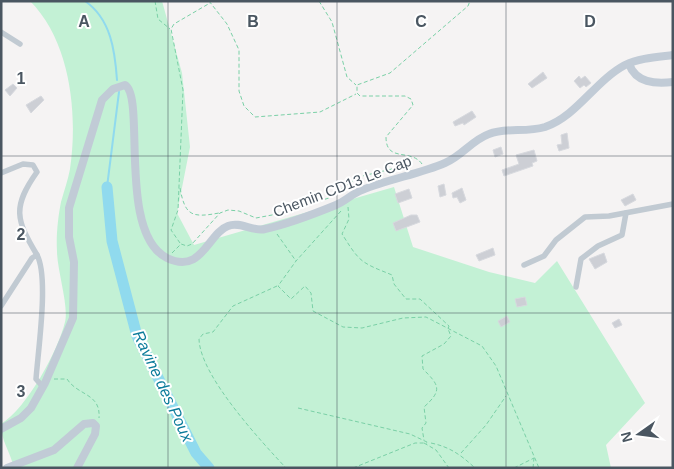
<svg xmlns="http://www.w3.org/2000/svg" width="674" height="469" font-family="Arial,sans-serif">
	<rect width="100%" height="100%" fill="#f5f3f3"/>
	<path fill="#c3f1d5" d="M 30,1 L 162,1 L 182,73 L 190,147 L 177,213 L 194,245 L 394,187 L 413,247 L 489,272 L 535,283 L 557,261 L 645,403 L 606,445 L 611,468 L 14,468 C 10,451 1,441 1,424 C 27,408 58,351 65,322 C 69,306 57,270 57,251 C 56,236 58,217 61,202 C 64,191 68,180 70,169 C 78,115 71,42 30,1 Z"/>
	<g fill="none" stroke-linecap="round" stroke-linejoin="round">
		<g stroke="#90daee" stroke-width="2">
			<path d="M 85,1 C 111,19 115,51 117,80"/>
			<polyline points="107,187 119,92"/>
		</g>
		<polyline stroke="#90daee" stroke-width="11" points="107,187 112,241 137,336 196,453 209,468"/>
	</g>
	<g fill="#cdcfd5" stroke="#d7d9de">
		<polygon points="543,72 547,78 532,88 528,84"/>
		<polygon points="579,76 581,79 585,76 591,83 586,87 584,85 580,88 574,81"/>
		<polygon points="13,84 17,88 10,96 5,90"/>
		<polygon points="41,96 44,100 31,113 26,105"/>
		<polygon points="472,111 476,117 464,125 463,123 455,126 453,122"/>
		<polygon points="567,133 569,148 559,151 557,145 562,144 561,135"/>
		<polygon points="501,147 503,154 495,157 493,150"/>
		<polygon points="534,150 537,161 532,163 533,166 504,176 502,170 519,164 516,155"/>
		<polygon points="444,184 446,195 440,197 438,186"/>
		<polygon points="462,188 466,200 460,203 457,197 453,198 452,193"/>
		<polygon points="409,189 412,198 398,203 395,194"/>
		<polygon points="633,194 636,200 625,206 621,200"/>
		<polygon points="411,215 417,215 420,222 396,231 393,223"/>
		<polygon points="493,248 495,255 479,261 476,255"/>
		<polygon points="604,253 607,262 595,269 589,259"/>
		<polygon points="525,297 527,305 517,307 515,299"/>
		<polygon points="507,316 510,322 501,327 498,321"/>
		<polygon points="619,319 622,325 615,328 612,323"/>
	</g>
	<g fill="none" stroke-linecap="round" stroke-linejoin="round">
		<g stroke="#7ad0a6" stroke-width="1" stroke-dasharray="4 2.5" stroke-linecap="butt">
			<polyline points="155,1 158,19 170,29"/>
			<polyline points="209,1 227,24 239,50 239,91 244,106 255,117 320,112 356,94"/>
			<polyline points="319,1 332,22 347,77 356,85"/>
			<path d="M 422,164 C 411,148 386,163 386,137 L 413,105 L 411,99 L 405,96 L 360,96 L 357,93 L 357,85 L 390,73 L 468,6 L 470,1"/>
			<path d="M 180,188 C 185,216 192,218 219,213"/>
			<path d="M 348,207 L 349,219 L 342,234 C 348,243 355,256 364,262 C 373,268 383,271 392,275 L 394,284 L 406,299 L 420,299 L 449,326 L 448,329 L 451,336 L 444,344 L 422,356 L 423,369 C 439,385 443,390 424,407 L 426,423 L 422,428 L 424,440"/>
			<polyline points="341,211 296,261 278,286 291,299 305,286 311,293 313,311 343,327 362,328 403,318 426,317 482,346 496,366 539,468"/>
			<polyline points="277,234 296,261"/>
			<polyline points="180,243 171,230 178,210 183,90 171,29 174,24 210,3"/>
			<polyline points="172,253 181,244 187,246 192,244 220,213 228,210 239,211 256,218 272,215 329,198 358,177 392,169 412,158"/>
			<path d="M 277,286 L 233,306 L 213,332 L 203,334 L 199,339 C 200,376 261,441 286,468"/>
			<path d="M 54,379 L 67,379 C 78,396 101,393 99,418"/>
			<polyline points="298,408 410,434 429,443"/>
			<polyline points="424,443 436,450 449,468"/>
			<path d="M 431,443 C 450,447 461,455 475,468"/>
			<polyline points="461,453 486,425 506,396"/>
			<polyline points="353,468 415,443 427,443"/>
			<polyline points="514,468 534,458"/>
			<polyline points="533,468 534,458"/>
		</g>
		<g stroke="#c1cad2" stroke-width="5.5">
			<polyline points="1,32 20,44"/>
			<path d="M 1,173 L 23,164 L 33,165 L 37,172 C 12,207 16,220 37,255"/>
			<polyline points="524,265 544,256 556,240 585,217 609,216 673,204"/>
			<polyline points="576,287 581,259 598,246 622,235 626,213"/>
			<path d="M 1,306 L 32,258 L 37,255 C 49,277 38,351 36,379 L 43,387"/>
		</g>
		<g stroke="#c1cbd6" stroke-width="8">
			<path d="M 629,64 C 636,83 655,84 673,82"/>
			<path d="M 1,429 L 21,418 L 31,408 L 45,383 L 73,318 L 74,262 L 69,237 L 69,208 L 102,100 L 113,89 L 125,85 C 146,97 117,233 167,258 C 202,275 208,233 228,226 C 240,221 253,232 265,229 C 288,224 314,214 336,205 C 346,201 353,193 362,190 C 389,179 419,174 445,163 C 462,156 472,140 489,134 C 506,127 526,133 545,127 C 577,116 595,81 625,65 C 639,58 657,57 673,55"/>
			<polyline points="7,468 54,450 84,424 93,423 96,426 95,434 77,468"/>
		</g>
	</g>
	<path fill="none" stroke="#4a5661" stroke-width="1" stroke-opacity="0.55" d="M 168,1 L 168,468M 337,1 L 337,468M 506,1 L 506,468M 1,156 L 673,156M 1,313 L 673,313"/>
	<g text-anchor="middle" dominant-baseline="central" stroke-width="4" stroke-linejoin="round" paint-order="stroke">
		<g font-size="15" fill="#4a5661" stroke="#fff">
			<text transform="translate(342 186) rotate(-21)">Chemin CD13 Le Cap</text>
		</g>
		<g font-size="16" font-style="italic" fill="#0c7c9b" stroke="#fff">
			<text transform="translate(163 386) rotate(65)">Ravine des Poux</text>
		</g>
	</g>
	<g font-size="16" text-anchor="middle" font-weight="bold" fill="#4a5661" stroke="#fff" stroke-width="4" stroke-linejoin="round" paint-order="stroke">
		<text x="84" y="27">A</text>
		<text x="253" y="27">B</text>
		<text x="421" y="27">C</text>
		<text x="590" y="27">D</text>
		<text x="21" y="84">1</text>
		<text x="21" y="240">2</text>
		<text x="21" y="397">3</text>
	</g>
	<rect width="674" height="469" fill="none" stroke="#4a5661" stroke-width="5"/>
	<g transform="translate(639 434) rotate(256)" stroke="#ffffff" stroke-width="4" paint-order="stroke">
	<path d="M0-4L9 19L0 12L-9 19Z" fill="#4a5661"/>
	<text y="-8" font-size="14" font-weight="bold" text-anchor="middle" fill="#4a5661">N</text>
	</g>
</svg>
